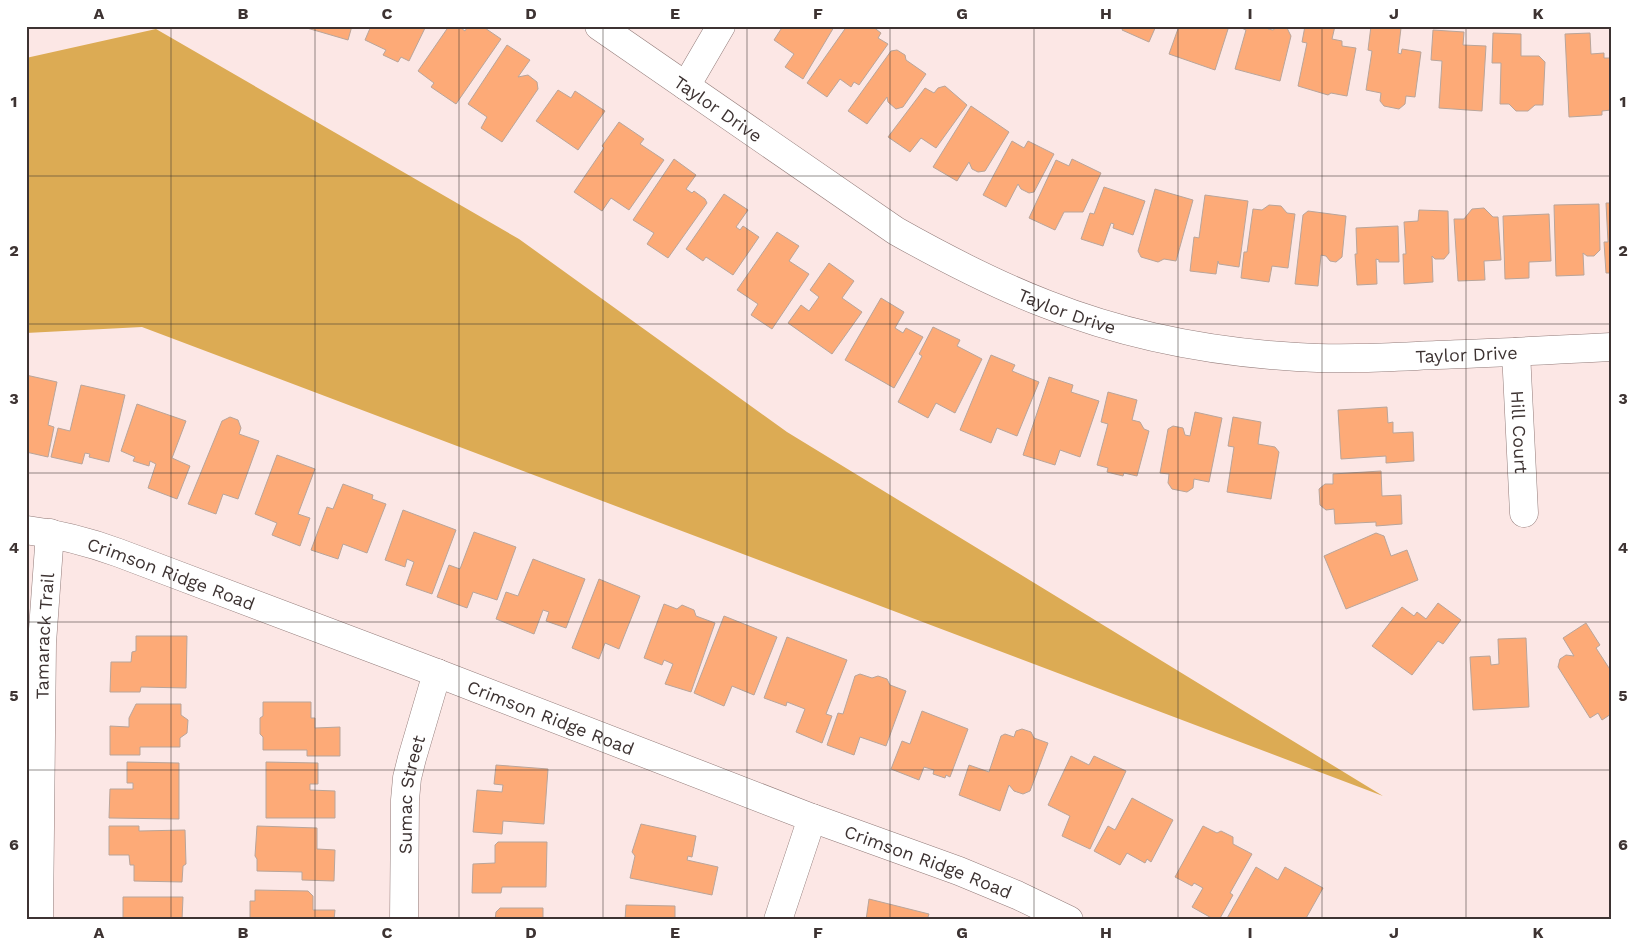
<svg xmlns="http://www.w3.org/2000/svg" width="1637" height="946" font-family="'Work Sans',sans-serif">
	<rect width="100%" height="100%" fill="#fce7e5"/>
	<polygon fill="#dcab54" points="156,29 519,239 787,432 1383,796 142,327 26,333 26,58"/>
	<g fill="#fdaa77" stroke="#b9a59a">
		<polygon points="300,26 352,26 348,40"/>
		<polygon points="371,26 426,26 409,61 401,57 398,62 383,55 386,50 365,40"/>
		<polygon points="449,26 458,26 465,31 468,26 482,26 501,39 456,104 431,87 434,83 418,71"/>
		<polygon points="783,26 834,27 803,79 785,67 794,54 774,40"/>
		<polygon points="847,26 872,26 881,33 878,38 888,44 859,85 854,82 851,87 840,79 827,97 807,83"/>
		<polygon points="1124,26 1156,26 1149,42 1122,30"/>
		<polygon points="1179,26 1229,26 1215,70 1169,54"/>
		<polygon points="1237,26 1269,26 1268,29 1273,30 1279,26 1287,28 1291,36 1280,81 1235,69 1246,30"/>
		<polygon points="1305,26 1335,26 1332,39 1342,41 1342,46 1356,48 1347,96 1331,93 1328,95 1298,86 1307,43 1302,42"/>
		<polygon points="1371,26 1401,28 1398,53 1401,54 1402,49 1421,52 1415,97 1406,96 1405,104 1399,109 1384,106 1380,101 1381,93 1366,90 1372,51 1368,50"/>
		<polygon points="1433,30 1464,32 1463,45 1486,46 1482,111 1439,108 1442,61 1431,60"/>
		<polygon points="1493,33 1521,34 1521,56 1539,56 1545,62 1543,105 1535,105 1528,111 1516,111 1509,104 1500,104 1501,63 1492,63"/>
		<polygon points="1590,33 1591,54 1604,53 1604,58 1610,58 1611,110 1602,111 1602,115 1569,117 1565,34"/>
		<polygon points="507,45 530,60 518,77 528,75 537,82 538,89 502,142 481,128 487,117 468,104"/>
		<polygon points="897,50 905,55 906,60 926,74 903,107 896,109 888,102 887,97 867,124 848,111 891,51"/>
		<polygon points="945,86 967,105 936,148 921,138 910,152 888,137 925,88 934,93 938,88"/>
		<polygon points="558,90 571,98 575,91 605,111 578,150 536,121"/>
		<polygon points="971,106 1009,132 985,171 978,172 972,169 969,162 957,181 933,167"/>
		<polygon points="619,122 644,139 640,144 664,160 629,210 611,198 602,211 574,192 604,148 602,146"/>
		<polygon points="1012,141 1024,148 1028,141 1054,154 1034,192 1029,193 1021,189 1018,184 1006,207 983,195"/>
		<polygon points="674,159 696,175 686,189 692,193 694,191 705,199 707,203 668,258 647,244 654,233 633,220"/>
		<polygon points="1072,159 1101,173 1083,212 1064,212 1055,230 1029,218 1056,160 1069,166"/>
		<polygon points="1104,187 1145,201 1133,235 1113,228 1114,224 1111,223 1103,246 1081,239 1090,213 1094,214"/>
		<polygon points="1155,189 1193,200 1176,261 1164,259 1158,262 1141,257 1138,251"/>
		<polygon points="724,194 748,210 736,227 740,230 743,226 759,237 733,275 706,257 703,261 686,249"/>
		<polygon points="1205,195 1248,201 1239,267 1219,264 1218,261 1216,274 1190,271 1194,237 1199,238"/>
		<polygon points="1606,203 1611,203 1611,273 1606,273 1604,242 1608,242"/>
		<polygon points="1599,204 1600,250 1594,256 1587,256 1583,253 1584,275 1556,276 1554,205"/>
		<polygon points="1269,205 1281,206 1287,213 1295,214 1288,268 1272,266 1269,282 1241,278 1244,252 1247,252 1253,209 1262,210"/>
		<polygon points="1484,208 1493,217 1498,217 1501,260 1484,261 1485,280 1458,281 1454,219 1464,219 1472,209"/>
		<polygon points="1419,210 1448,211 1449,253 1444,259 1435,259 1432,256 1433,282 1404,284 1403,254 1406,254 1404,222 1418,221"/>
		<polygon points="1308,211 1346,216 1342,257 1336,262 1330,261 1326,256 1321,255 1318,286 1295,284 1303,215"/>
		<polygon points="1549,214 1551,261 1529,262 1529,278 1505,279 1503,216"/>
		<polygon points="1398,226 1399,262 1379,262 1379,260 1376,259 1377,284 1357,285 1355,254 1357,254 1356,228"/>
		<polygon points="777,232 799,246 789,261 809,274 772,329 751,315 758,304 737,290"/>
		<polygon points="829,263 854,281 842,298 862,312 832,354 788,323 801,305 809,311 819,297 810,290"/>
		<polygon points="881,298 904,312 895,328 903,333 906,328 923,337 894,388 845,360"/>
		<polygon points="933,327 960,340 957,346 982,359 955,413 936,403 928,418 898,402 922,356 919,354"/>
		<polygon points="991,355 1015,365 1012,371 1039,382 1017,436 997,428 991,443 960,430"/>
		<polygon points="26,375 57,382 48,425 54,427 48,457 26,452"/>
		<polygon points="1049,377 1073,385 1071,392 1099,401 1080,457 1060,450 1055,465 1023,455"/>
		<polygon points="81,385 125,395 109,462 89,457 90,454 85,453 82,464 51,457 58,428 70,431"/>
		<polygon points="1108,392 1137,400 1132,420 1140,422 1144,429 1149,431 1137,476 1124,473 1123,476 1107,472 1108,468 1097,465 1108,424 1101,422"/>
		<polygon points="137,404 186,421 172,458 190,466 177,499 148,488 156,464 150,461 149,466 133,461 135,457 121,451"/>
		<polygon points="1387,407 1388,423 1393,422 1393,433 1413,432 1414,461 1386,463 1386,456 1341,459 1338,410"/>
		<polygon points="1195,412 1222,418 1209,482 1194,479 1193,488 1187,492 1172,489 1168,483 1169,474 1160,473 1168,429 1173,426 1183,428 1185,435 1190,436"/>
		<polygon points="230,417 238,420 241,428 239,434 259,441 238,499 223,494 216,514 188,504 222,421"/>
		<polygon points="1233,417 1261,422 1258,444 1275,447 1279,452 1271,499 1227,492 1234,447 1228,446"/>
		<polygon points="277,455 315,469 298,514 310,518 300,546 272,535 277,523 255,514"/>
		<polygon points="1381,471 1382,496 1401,495 1402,524 1376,526 1376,522 1335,524 1334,509 1326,510 1320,505 1319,489 1325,484 1333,484 1333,474"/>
		<polygon points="343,484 373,495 372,499 386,504 367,553 343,544 338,559 311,550 327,507 333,509"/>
		<polygon points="403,510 456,530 432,594 406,585 414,562 407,559 405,567 385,560"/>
		<polygon points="474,532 516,547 497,600 473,592 467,608 437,597 449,565 460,569"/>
		<polygon points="1376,533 1384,536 1391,556 1407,550 1418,580 1346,609 1324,556"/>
		<polygon points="533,559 585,579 566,628 546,621 549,612 543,610 534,634 496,619 506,592 518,596"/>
		<polygon points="599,579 640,596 619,649 605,643 599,659 572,648"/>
		<polygon points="1438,603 1461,620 1443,644 1438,641 1412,675 1372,646 1402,607 1414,616 1417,612 1426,619"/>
		<polygon points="664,604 677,609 682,605 694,610 696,616 715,623 691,692 665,684 673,664 664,660 662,665 644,658"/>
		<polygon points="724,616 777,637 754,695 732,686 724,706 694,693"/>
		<polygon points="1586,623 1600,645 1596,648 1611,671 1611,714 1602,720 1598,713 1590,718 1558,667 1560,659 1566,655 1574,656 1563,638"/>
		<polygon points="136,636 187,636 186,688 141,687 140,692 110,692 111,662 131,662 132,652 136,651"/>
		<polygon points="787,637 847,660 826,714 832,716 822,743 796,732 805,709 787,702 786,706 764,698"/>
		<polygon points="1526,638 1529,707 1473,710 1470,657 1490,656 1491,665 1499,664 1498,639"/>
		<polygon points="860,674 872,678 878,676 887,679 890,685 906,691 886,746 860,737 854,755 827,745 838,713 843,714 855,676"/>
		<polygon points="263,702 311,702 311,718 315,718 315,728 340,727 340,756 307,756 307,750 263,750 263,737 260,734 260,718 263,716"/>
		<polygon points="136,704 181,704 181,715 188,720 187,733 180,738 180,747 140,747 140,755 110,755 110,726 129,727 129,718"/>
		<polygon points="922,711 968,729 950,777 946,775 945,778 933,774 934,770 924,767 919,780 891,769 902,741 910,744"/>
		<polygon points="1022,729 1031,732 1034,738 1048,743 1030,791 1023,794 1014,791 1009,785 1000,811 959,795 969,765 989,772 1001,736 1005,734 1014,737 1016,731"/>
		<polygon points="1071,756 1089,765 1094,756 1126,771 1090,849 1062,836 1070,816 1048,805"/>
		<polygon points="127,762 179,763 179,819 109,818 110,789 133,789 133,783 127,783"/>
		<polygon points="266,762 318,763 318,784 310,784 310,790 335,791 335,818 266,818"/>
		<polygon points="496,765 548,769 544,824 503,821 502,834 473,832 477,790 502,792 503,785 494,784"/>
		<polygon points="1132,798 1173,820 1151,862 1147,859 1145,863 1127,853 1120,865 1094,851 1108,826 1115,830"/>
		<polygon points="641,824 696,836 692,857 688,856 687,860 718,867 712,895 630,878 635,856 632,852"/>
		<polygon points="109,826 139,826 139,831 185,830 186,864 183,866 182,882 134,881 134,865 130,865 129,855 109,855"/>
		<polygon points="257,826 317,828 317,849 335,850 334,881 302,880 302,872 257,871 257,859 255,856"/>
		<polygon points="1203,826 1217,833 1221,831 1233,837 1233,844 1252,854 1230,893 1233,895 1219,920 1215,920 1192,907 1203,888 1194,883 1192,886 1175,877"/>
		<polygon points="498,842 547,842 546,887 502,887 501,893 472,893 473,864 495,863 495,845"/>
		<polygon points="1256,867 1278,880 1285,867 1323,888 1305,920 1226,920"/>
		<polygon points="255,890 308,891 313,896 313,910 335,910 334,920 250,920 250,901 255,901"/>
		<polygon points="123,897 183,897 182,920 109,920 109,918 123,919"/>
		<polygon points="869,899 929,914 927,920 866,920"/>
		<polygon points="626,905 675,906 675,920 625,920"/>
		<polygon points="500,908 543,908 543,920 495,920 496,912"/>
	</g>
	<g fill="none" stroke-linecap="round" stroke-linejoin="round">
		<g stroke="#927b79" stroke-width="29">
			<g id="minor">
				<path id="s1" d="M 599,26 L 896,231 C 944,258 994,284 1046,304 C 1124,335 1212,352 1297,357 C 1343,360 1390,357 1437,355 C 1495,353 1553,350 1611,347"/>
				<polyline points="686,86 721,26"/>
				<path id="s2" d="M 1516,352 L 1524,513"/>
				<path id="s3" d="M 26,530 C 58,534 89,542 119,553 L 437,673 L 812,818 L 959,871 L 1017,895 L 1069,920"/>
				<path id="s4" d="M 39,920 L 42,643 L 50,533"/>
				<path id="s5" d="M 404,920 L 405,800 L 407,778 L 412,758 L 437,673"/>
				<polyline points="778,920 812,818"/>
			</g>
		</g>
		<use href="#minor" stroke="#fff" stroke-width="28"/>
	</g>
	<path fill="none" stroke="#3d3332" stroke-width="1" stroke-opacity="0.55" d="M 171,26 L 171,920M 315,26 L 315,920M 459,26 L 459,920M 603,26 L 603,920M 747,26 L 747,920M 890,26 L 890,920M 1034,26 L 1034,920M 1178,26 L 1178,920M 1322,26 L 1322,920M 1466,26 L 1466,920M 26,176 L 1611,176M 26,324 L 1611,324M 26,473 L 1611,473M 26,622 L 1611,622M 26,770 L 1611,770"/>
	<g text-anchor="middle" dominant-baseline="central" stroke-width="4" stroke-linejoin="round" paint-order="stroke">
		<g font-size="18" fill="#3d3332" stroke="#fff">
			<text stroke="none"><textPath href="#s1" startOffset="145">Taylor Drive</textPath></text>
			<text stroke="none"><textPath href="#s1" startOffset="550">Taylor Drive</textPath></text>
			<text stroke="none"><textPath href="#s1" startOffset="955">Taylor Drive</textPath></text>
			<text stroke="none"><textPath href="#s2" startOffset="80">Hill Court</textPath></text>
			<text stroke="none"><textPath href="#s3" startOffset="152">Crimson Ridge Road</textPath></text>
			<text stroke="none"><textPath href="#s4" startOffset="284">Tamarack Trail</textPath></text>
			<text stroke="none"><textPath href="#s3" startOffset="558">Crimson Ridge Road</textPath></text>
			<text stroke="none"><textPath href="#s5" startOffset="126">Sumac Street</textPath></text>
			<text stroke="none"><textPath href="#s3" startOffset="962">Crimson Ridge Road</textPath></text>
		</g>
	</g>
	<rect width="1637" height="946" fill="none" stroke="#ffffff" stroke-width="55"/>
	<rect x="28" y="28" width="1582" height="890" fill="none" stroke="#3d3332" stroke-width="2"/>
	<g font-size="16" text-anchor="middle" font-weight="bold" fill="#3d3332">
		<text x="99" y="19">A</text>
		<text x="243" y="19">B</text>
		<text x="387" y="19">C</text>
		<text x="531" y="19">D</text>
		<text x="675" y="19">E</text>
		<text x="818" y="19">F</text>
		<text x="962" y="19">G</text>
		<text x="1106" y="19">H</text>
		<text x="1250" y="19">I</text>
		<text x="1394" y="19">J</text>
		<text x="1538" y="19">K</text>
		<text x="14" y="107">1</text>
		<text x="1623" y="107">1</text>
		<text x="14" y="256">2</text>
		<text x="1623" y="256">2</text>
		<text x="14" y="404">3</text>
		<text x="1623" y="404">3</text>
		<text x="14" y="553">4</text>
		<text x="1623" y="553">4</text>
		<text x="14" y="701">5</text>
		<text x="1623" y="701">5</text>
		<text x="14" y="850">6</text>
		<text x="1623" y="850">6</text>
		<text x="99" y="938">A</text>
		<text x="243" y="938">B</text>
		<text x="387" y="938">C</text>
		<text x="531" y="938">D</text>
		<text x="675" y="938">E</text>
		<text x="818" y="938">F</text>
		<text x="962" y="938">G</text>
		<text x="1106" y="938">H</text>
		<text x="1250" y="938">I</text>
		<text x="1394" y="938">J</text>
		<text x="1538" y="938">K</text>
	</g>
</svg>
